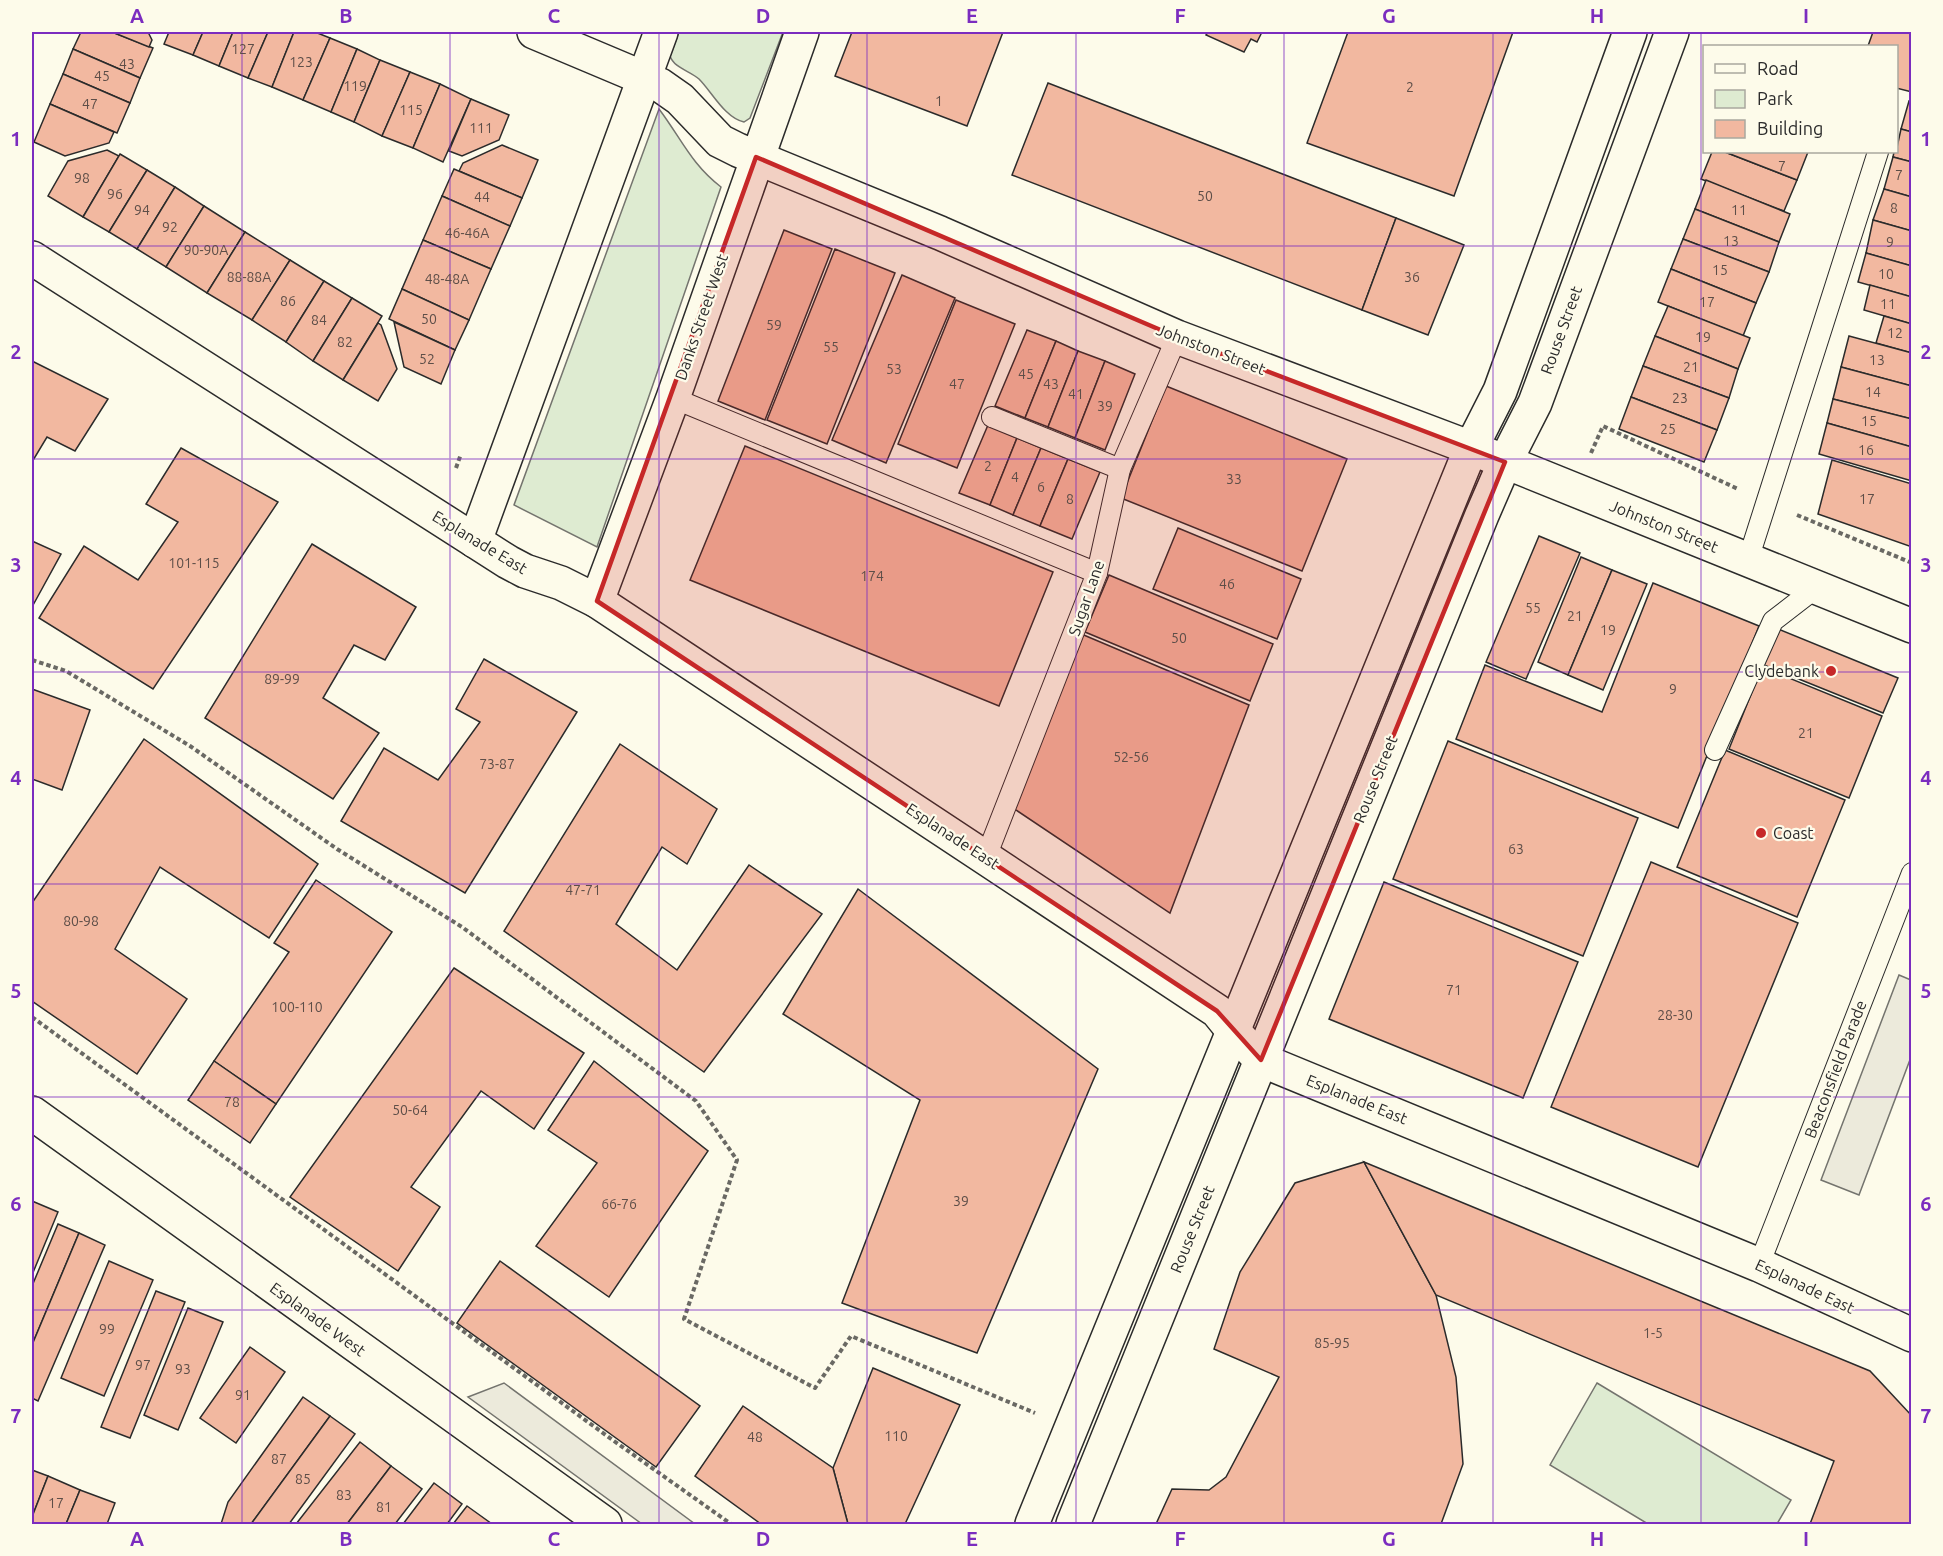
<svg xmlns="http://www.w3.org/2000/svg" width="1943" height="1556" font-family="Ubuntu,sans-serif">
	<rect width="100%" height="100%" fill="#fdfbea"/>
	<g fill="#deebd1" stroke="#74746e" stroke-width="1.5">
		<path d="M 679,32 L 783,32 L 750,118 L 744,122 C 725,118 712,92 699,79 C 690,71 674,68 670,56 Z"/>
		<path d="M 659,109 C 681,138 691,164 721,187 L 597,547 L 514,505 Z"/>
		<polygon points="1597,1383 1791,1500 1777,1524 1648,1524 1550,1465"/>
	</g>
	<g fill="#eceadb" stroke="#74746e" stroke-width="1.5">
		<polygon points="1899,975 1911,980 1911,1057 1859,1195 1821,1180"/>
		<polygon points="504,1383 695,1524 642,1524 468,1397"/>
	</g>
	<g fill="#f2b8a0" stroke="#2b2b2b" stroke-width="1.5">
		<polygon points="81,32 112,32 153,48 140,78 73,49"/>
		<polygon points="112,32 148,32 152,40 149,47"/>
		<polygon points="169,32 203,32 193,55 164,44"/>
		<polygon points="203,32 233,32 219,66 193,55"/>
		<polygon points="233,32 268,32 248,78 219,66"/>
		<polygon points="268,32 294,32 272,87 248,78"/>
		<polygon points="294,32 315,32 330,38 303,100 272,87"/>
		<polygon points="852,32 1003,32 967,126 835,76"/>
		<polygon points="1208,32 1262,32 1257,42 1251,39 1244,52 1206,35"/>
		<polygon points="1348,32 1513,32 1454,196 1307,143"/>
		<polygon points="1873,32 1903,32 1912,34 1912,92 1896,88 1896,46 1868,46"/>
		<polygon points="330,38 357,49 331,112 303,100"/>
		<polygon points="73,49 140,78 130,103 63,74"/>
		<polygon points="357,49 380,60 354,122 331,112"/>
		<polygon points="380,60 410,72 382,136 354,122"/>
		<polygon points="410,72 440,84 413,148 382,136"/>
		<polygon points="63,74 130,103 117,133 50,104"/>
		<polygon points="1048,83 1396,218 1362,310 1012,175"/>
		<polygon points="440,84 471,99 443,162 413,148"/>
		<polygon points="471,99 509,115 499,140 462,156 449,151"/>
		<polygon points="1909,101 1912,102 1912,132 1901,129"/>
		<polygon points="50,104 114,132 109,143 65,156 34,142"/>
		<polygon points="1901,129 1912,132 1912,162 1893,157 1894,152 1896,152"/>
		<polygon points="502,145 538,160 522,198 459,171 463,163"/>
		<polygon points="107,150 119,156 83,217 48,196 68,161"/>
		<polygon points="1712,152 1725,152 1797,180 1784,211 1701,179"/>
		<polygon points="1725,152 1808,152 1797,180"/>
		<polygon points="120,154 147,170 109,232 83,217"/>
		<polygon points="1893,157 1912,162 1912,197 1884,189"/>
		<polygon points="454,169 522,198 510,226 442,196"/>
		<polygon points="147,170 175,187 137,249 109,232"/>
		<polygon points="1706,180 1790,214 1779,242 1695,209"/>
		<polygon points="175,187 204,206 166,267 137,249"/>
		<polygon points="1884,189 1912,197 1912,231 1873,220"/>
		<polygon points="442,196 510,226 491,269 423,240"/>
		<polygon points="204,206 245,232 207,293 166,267"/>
		<polygon points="1695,209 1779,242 1769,272 1683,239"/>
		<polygon points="1396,218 1464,245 1428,335 1362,310"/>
		<polygon points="1873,220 1912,231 1912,266 1866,253"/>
		<polygon points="784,230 832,249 765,420 718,401"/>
		<polygon points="245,232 290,260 252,320 207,293"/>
		<polygon points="1683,239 1769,272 1756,303 1671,269"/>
		<polygon points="423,240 491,269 469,320 402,289"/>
		<polygon points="835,249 895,273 827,444 767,420"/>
		<polygon points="1866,253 1912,266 1912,297 1858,282"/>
		<polygon points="290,260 324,281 286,342 252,320"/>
		<polygon points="1671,269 1756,303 1743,336 1658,302"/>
		<polygon points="902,275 955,298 886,463 832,440"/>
		<polygon points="324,281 352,298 313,361 286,342"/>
		<polygon points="1870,285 1912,297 1912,324 1864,310"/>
		<polygon points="402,289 469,320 455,350 389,319"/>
		<polygon points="352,298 382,316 343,380 313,361"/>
		<polygon points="956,300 1015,324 957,468 898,444"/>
		<polygon points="1668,306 1750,338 1738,369 1655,336"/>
		<polygon points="1884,316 1912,324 1912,353 1876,343"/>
		<polygon points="394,322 455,350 441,384 404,367"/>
		<polygon points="378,323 381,325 397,369 378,401 343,380"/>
		<polygon points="1027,330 1056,341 1025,418 995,406"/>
		<polygon points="1655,336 1738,369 1729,398 1643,366"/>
		<polygon points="1849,336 1912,353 1912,386 1841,367"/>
		<polygon points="1056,341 1078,351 1048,427 1025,418"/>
		<polygon points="1078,351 1105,361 1075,438 1048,427"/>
		<polygon points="32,361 108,399 75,451 47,437 32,462"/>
		<polygon points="1105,361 1135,374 1105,450 1075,438"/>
		<polygon points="1643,366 1729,398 1717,430 1631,397"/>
		<polygon points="1841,367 1912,386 1912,419 1833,399"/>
		<polygon points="1166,386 1347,459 1302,571 1121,498"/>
		<polygon points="1631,397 1717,430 1704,462 1619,429"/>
		<polygon points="1833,399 1912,419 1912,447 1827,423"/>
		<polygon points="1827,423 1912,447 1912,481 1819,454"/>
		<polygon points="988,425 1017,438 990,505 959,493"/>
		<polygon points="1017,438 1041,448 1013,515 990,505"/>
		<polygon points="745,446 1053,572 999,706 690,580"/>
		<polygon points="181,448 278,502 153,689 39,618 84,546 138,580 178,522 146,504"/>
		<polygon points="1041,448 1068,459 1040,526 1013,515"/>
		<polygon points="1068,459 1100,472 1072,539 1040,526"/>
		<polygon points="1832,460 1912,484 1912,547 1818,514"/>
		<polygon points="1178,528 1301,579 1277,639 1153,589"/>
		<polygon points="1539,536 1580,553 1526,679 1486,662"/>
		<polygon points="32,541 61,554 32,607"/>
		<polygon points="312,544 416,607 385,660 354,645 323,698 379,733 333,799 205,718"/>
		<polygon points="1581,557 1612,570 1568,675 1538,662"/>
		<polygon points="1612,570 1647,584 1603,690 1568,675"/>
		<polygon points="1109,575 1273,644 1250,701 1085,632"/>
		<polygon points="1653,583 1759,626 1678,828 1456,739 1485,665 1602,712"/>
		<polygon points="1778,629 1898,678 1883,713 1764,665"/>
		<polygon points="1079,633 1249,705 1170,913 1013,808"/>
		<polygon points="484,659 577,712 465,893 341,821 384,748 438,780 480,722 456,709"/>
		<polygon points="1762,667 1882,716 1849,798 1729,749"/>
		<polygon points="32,689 90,710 62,790 32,779"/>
		<polygon points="144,739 318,864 269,938 160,867 115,949 187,999 137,1074 32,1001 32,903"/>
		<polygon points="1448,741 1638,818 1583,956 1393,879"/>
		<polygon points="620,744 717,809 687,864 662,847 616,924 677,970 749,865 822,914 704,1072 504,931"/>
		<polygon points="1725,750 1845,800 1797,917 1677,867"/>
		<polygon points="1651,862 1798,923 1698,1167 1551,1107"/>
		<polygon points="316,880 392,932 276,1104 214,1061 289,952 274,943"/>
		<polygon points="1384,882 1578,962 1523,1098 1329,1019"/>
		<polygon points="858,889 1098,1069 977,1353 842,1303 920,1100 783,1014"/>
		<polygon points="454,968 584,1053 534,1129 481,1091 411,1187 440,1207 398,1271 290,1197"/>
		<polygon points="214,1061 276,1104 250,1143 188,1100"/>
		<polygon points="594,1061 708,1151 609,1297 536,1246 597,1163 548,1130"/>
		<polygon points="1364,1162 1436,1295 1456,1377 1463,1464 1441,1524 1156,1524 1172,1489 1209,1490 1226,1477 1279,1377 1214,1349 1240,1272 1295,1183"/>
		<polygon points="1364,1162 1870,1371 1912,1416 1912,1524 1810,1524 1834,1461 1436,1295"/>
		<polygon points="32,1201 58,1212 32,1275"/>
		<polygon points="58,1224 79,1233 32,1345 32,1286"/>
		<polygon points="79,1233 105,1245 38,1401 32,1398 32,1345"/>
		<polygon points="109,1261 153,1280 104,1396 61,1378"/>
		<polygon points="500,1261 700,1406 656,1467 457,1323"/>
		<polygon points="156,1291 185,1302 130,1438 101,1427"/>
		<polygon points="188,1308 223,1322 178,1430 144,1415"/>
		<polygon points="250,1347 285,1372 236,1443 200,1418"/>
		<polygon points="873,1368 960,1405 905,1524 848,1524 833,1468"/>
		<polygon points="303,1397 330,1416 251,1524 221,1524 228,1502"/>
		<polygon points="743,1406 833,1468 848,1524 761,1524 695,1476"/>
		<polygon points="330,1416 355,1434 289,1524 251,1524"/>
		<polygon points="360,1442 391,1466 347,1524 296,1524"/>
		<polygon points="391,1466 422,1489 395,1524 347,1524"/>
		<polygon points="32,1470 48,1476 32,1517"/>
		<polygon points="48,1476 80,1490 66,1524 32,1524 32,1517"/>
		<polygon points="434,1483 462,1504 447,1524 403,1524"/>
		<polygon points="80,1490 115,1503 107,1524 66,1524"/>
		<polygon points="467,1506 492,1524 453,1524"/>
	</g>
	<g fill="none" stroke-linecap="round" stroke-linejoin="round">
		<g stroke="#2b2b2b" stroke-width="22">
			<g id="lane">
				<polyline points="673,398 1097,573"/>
				<polyline points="992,417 1120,469"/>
				<polyline points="1748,560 1878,152"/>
				<polyline points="1715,750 1773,621 1817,587"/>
				<polyline points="986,857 1097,573 1120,469 1177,337"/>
				<polyline points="1759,1265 1912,873"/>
			</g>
		</g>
		<g stroke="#2b2b2b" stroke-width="36">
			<g id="street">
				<polyline points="534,32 660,85 680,99 720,141 738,150 940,233 1177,337 1471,448 1912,626"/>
				<polyline points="32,258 508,562 525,571 561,583 597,601 1217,1011 1234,1032 1261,1060 1759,1265 1912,1335"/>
				<polyline points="475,541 661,32"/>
				<polyline points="597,601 673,398 802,32"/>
				<polyline points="32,1113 605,1524"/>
				<polyline points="1032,1524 1471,448 1500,391 1630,32"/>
				<polyline points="1073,1524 1482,515 1505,462 1535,403 1672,32"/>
			</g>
		</g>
		<g stroke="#6a6964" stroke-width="4" stroke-dasharray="4.5 3" stroke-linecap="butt">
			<polyline points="1591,453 1603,426 1738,489"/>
			<polyline points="456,468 461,454"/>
			<polyline points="1797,515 1912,563"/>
			<polyline points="32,660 66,671 190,746 337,849 462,927 696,1101 737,1160 684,1319 815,1388 851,1336 1035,1413"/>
			<polyline points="32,1017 614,1441 731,1524"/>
		</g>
		<use href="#lane" stroke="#fdfbea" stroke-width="20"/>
		<use href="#street" stroke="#fdfbea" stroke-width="33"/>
	</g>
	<path fill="#c62828" fill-opacity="0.2" stroke="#c62828" stroke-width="4.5" stroke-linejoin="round" d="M 756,157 L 1177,337 L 1505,462 L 1261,1060 L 1217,1011 L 597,601 Z"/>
	<path fill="none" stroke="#7b2cbf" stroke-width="1.5" stroke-opacity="0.55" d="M 242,32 L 242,1524M 450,32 L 450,1524M 659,32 L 659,1524M 867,32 L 867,1524M 1076,32 L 1076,1524M 1284,32 L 1284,1524M 1493,32 L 1493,1524M 1701,32 L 1701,1524M 32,246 L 1912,246M 32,459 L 1912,459M 32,672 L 1912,672M 32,884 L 1912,884M 32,1097 L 1912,1097M 32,1310 L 1912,1310"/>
	<g fill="#c62828" stroke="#fdfbea" stroke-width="2">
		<circle cx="1831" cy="671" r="6"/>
		<circle cx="1761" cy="833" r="6"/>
	</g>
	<g text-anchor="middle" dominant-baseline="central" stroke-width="4.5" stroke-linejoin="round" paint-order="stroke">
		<g font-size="14" fill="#5d4e48">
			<text x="243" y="49">127</text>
			<text x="301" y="62">123</text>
			<text x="127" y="64">43</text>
			<text x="102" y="76">45</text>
			<text x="355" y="86">119</text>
			<text x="1410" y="87">2</text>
			<text x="939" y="101">1</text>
			<text x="90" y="104">47</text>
			<text x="411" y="110">115</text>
			<text x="481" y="128">111</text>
			<text x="1782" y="166">7</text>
			<text x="1899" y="175">7</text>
			<text x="82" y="178">98</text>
			<text x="115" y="194">96</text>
			<text x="1205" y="196">50</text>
			<text x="482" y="197">44</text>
			<text x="1894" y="208">8</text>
			<text x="142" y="210">94</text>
			<text x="1739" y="210">11</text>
			<text x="170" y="227">92</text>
			<text x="467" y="233">46-46A</text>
			<text x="1731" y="241">13</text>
			<text x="1890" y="242">9</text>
			<text x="206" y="250">90-90A</text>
			<text x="1720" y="270">15</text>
			<text x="1886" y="274">10</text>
			<text x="249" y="277">88-88A</text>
			<text x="1412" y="277">36</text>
			<text x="447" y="279">48-48A</text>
			<text x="288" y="301">86</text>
			<text x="1707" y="302">17</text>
			<text x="1888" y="304">11</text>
			<text x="429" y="319">50</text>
			<text x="319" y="320">84</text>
			<text x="774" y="325">59</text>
			<text x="1895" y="333">12</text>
			<text x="1703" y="337">19</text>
			<text x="345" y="342">82</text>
			<text x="831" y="347">55</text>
			<text x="427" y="359">52</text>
			<text x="1877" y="360">13</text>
			<text x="1691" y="367">21</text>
			<text x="894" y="369">53</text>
			<text x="1026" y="374">45</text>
			<text x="957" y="384">47</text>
			<text x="1051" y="384">43</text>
			<text x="1873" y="392">14</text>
			<text x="1076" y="394">41</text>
			<text x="1680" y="398">23</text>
			<text x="1105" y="406">39</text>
			<text x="1869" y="421">15</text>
			<text x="1668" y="429">25</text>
			<text x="1866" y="450">16</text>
			<text x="988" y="466">2</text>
			<text x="1015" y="477">4</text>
			<text x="1234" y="479">33</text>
			<text x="1041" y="487">6</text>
			<text x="1070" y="499">8</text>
			<text x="1867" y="499">17</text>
			<text x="194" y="563">101-115</text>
			<text x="872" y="576">174</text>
			<text x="1227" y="584">46</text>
			<text x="1533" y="608">55</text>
			<text x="1575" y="616">21</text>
			<text x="1608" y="630">19</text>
			<text x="1179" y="638">50</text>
			<text x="282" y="679">89-99</text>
			<text x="1673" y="689">9</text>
			<text x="1806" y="733">21</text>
			<text x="1131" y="757">52-56</text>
			<text x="497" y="764">73-87</text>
			<text x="1516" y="849">63</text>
			<text x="583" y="890">47-71</text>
			<text x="81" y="921">80-98</text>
			<text x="1454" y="990">71</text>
			<text x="297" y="1007">100-110</text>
			<text x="1675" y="1015">28-30</text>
			<text x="232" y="1102">78</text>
			<text x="410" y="1110">50-64</text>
			<text x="961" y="1201">39</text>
			<text x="619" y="1204">66-76</text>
			<text x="107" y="1329">99</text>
			<text x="1653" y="1333">1-5</text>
			<text x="1332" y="1343">85-95</text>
			<text x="143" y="1365">97</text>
			<text x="183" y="1369">93</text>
			<text x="243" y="1395">91</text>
			<text x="896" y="1436">110</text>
			<text x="755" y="1437">48</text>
			<text x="279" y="1459">87</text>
			<text x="303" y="1479">85</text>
			<text x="344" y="1495">83</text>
			<text x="56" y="1503">17</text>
			<text x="384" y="1507">81</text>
		</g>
		<g font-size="16" fill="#2b2b2b" stroke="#fdfbea">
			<text transform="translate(701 317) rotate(-71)">Danks Street West</text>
			<text transform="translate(1561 330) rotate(-70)">Rouse Street</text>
			<text transform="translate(1211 349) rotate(21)">Johnston Street</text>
			<text transform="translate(1664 526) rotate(22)">Johnston Street</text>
			<text transform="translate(480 542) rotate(31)">Esplanade East</text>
			<text transform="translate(1086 598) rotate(-71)">Sugar Lane</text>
			<text transform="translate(1375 779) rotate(-68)">Rouse Street</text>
			<text transform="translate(953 836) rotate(33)">Esplanade East</text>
			<text transform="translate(1835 1069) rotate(-69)">Beaconsfield Parade</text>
			<text transform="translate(1357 1099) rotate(22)">Esplanade East</text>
			<text transform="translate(1192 1229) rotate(-68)">Rouse Street</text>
			<text transform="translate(1805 1286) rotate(25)">Esplanade East</text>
			<text transform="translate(318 1319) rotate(36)">Esplanade West</text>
		</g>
		<g font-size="16" fill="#2b2b2b" stroke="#fdfbea" text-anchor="end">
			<text x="1819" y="671">Clydebank</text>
			<text x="1773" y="833" text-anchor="start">Coast</text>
		</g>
	</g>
	<rect width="1943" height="1556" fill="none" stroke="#fdfbea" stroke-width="66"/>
	<rect x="1703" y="45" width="195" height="108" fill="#fdfbea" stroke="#a9a89e" stroke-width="1.5"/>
	<rect x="1715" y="64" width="30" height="9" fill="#fdfbea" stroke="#a9a89e" stroke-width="1.5"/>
	<text x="1757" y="75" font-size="18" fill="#2b2b2b">Road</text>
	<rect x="1715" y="90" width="30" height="18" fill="#deebd1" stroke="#a9a89e" stroke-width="1.5"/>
	<text x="1757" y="105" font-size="18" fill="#2b2b2b">Park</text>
	<rect x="1715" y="120" width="30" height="18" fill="#f2b8a0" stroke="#a9a89e" stroke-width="1.5"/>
	<text x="1757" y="135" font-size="18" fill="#2b2b2b">Building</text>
	<rect x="33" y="33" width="1877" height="1490" fill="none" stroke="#7b2cbf" stroke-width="2"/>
	<g font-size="20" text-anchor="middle" font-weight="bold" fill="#7b2cbf">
		<text x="137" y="23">A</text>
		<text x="346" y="23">B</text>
		<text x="554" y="23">C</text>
		<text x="763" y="23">D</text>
		<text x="972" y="23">E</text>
		<text x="1180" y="23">F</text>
		<text x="1389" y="23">G</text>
		<text x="1597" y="23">H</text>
		<text x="1806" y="23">I</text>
		<text x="16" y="146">1</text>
		<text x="1926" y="146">1</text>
		<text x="16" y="359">2</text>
		<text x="1926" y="359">2</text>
		<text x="16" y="572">3</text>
		<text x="1926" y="572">3</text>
		<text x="16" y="785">4</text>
		<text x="1926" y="785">4</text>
		<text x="16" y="998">5</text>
		<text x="1926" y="998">5</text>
		<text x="16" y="1211">6</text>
		<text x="1926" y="1211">6</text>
		<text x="16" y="1423">7</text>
		<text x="1926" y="1423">7</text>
		<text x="137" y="1546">A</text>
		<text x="346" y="1546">B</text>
		<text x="554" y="1546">C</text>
		<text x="763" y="1546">D</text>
		<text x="972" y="1546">E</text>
		<text x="1180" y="1546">F</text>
		<text x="1389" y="1546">G</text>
		<text x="1597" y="1546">H</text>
		<text x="1806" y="1546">I</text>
	</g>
</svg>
